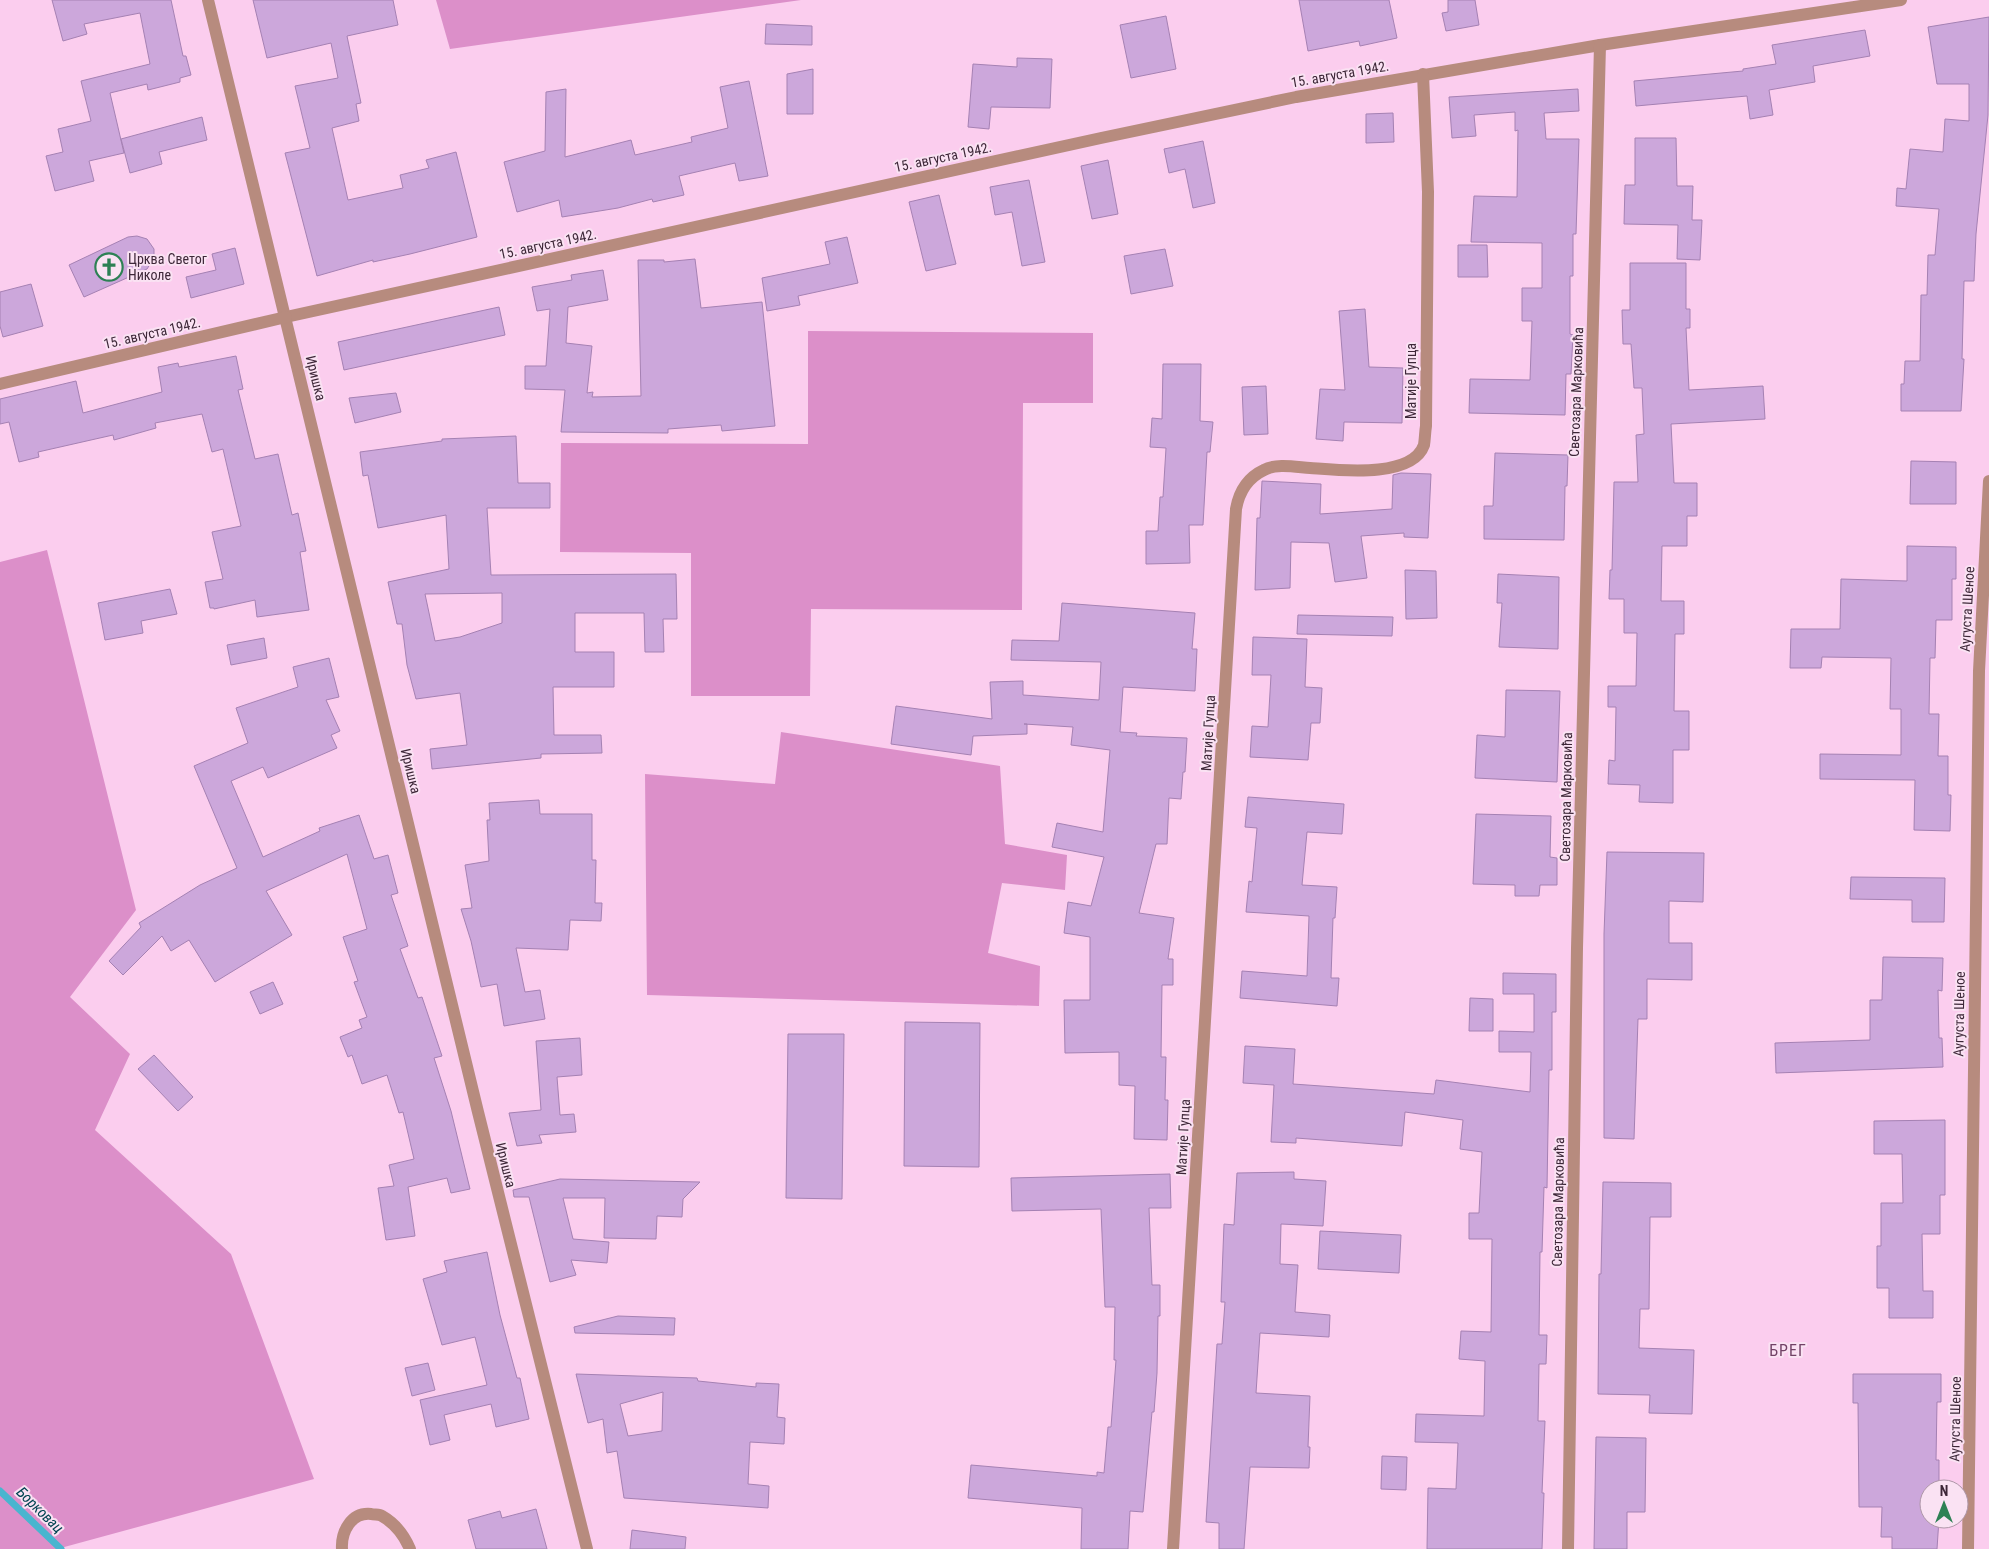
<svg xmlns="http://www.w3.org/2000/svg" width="1989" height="1549" font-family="'Roboto Condensed',sans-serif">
	<rect width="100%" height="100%" fill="#fbcdee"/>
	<g fill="#dc8fc9">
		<polygon points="436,0 801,0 450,49"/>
		<polygon points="808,331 1093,333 1093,403 1023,403 1022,610 811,609 810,696 691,696 691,553 560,552 561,443 808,444"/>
		<polygon points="47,550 136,910 70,997 130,1054 95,1130 231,1254 314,1479 57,1549 0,1549 0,562"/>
		<polygon points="781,732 1000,766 1005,844 1067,855 1065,890 1002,883 988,953 1040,966 1039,1006 647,995 645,774 775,784"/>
	</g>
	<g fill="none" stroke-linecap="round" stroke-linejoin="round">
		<polyline stroke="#49b5cf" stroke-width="7" points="0,1491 61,1549"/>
	</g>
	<g fill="#cca7db" stroke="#a581b3" fill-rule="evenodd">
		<polygon points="52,0 171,0 183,56 186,56 191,75 180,78 180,82 148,90 147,84 110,93 124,153 89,161 94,181 55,191 46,156 63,152 58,129 91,121 81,81 150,64 140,13 84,24 87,34 63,41"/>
		<polygon points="253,0 393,0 398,25 347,36 361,103 356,104 359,121 332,128 348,200 403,188 400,175 429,168 426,160 456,152 477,237 410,254 373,262 373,260 317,276 285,153 310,148 295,86 338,78 331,43 267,58"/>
		<polygon points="1299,0 1389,0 1397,38 1360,46 1359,41 1308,51"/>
		<polygon points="1448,0 1475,0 1479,25 1446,31 1442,13 1448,12"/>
		<polygon points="1166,16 1176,69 1131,78 1120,25"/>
		<polygon points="1989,17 1988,115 1976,234 1974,281 1964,281 1962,359 1964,359 1961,411 1901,411 1901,384 1904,384 1905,361 1920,361 1921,295 1927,295 1928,255 1935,255 1939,209 1896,206 1897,188 1906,189 1910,149 1943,152 1945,119 1969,121 1969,84 1937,84 1928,27"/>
		<polygon points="766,24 812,26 812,45 765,44"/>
		<polygon points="1865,30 1870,56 1813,66 1815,82 1769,90 1773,115 1750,119 1747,96 1636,106 1634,81 1743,71 1743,69 1776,64 1772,45"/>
		<polygon points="1017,58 1052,59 1050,108 991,107 989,129 968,127 973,64 1017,67"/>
		<polygon points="813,69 813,114 787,114 787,74"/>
		<polygon points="749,81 768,176 739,181 735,163 679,176 684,195 653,202 652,199 618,208 562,217 559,200 517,212 504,162 545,151 546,92 566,89 565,157 631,140 635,155 692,142 691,137 728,128 720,87"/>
		<polygon points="1578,89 1579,111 1544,113 1546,139 1579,139 1576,234 1573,234 1573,276 1570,276 1570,334 1573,335 1571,374 1566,374 1565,415 1469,413 1470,379 1530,380 1532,321 1522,321 1522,288 1542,288 1542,243 1471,242 1474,196 1517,197 1518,130 1515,131 1515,112 1474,115 1476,136 1452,138 1449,97"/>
		<polygon points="1393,113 1394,142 1366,143 1366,114"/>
		<polygon points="202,117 207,140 159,152 162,164 130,173 121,139"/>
		<polygon points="1635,138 1676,138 1677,186 1693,186 1692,220 1702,220 1700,260 1677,259 1678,225 1624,224 1625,185 1635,185"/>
		<polygon points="1203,141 1215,203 1193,208 1185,169 1169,173 1164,149"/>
		<polygon points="1108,160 1118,214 1092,219 1081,166"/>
		<polygon points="1029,180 1045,262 1022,266 1012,212 995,215 990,187"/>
		<polygon points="939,195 956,264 926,271 909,202"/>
		<polygon points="137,236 147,239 154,249 154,258 147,269 84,297 69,265 128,237"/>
		<polygon points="847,237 858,283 798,296 800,305 767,311 762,278 830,264 825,242"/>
		<polygon points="1458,245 1487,245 1488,277 1458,277"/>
		<polygon points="235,248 244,284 191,298 186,277 216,270 212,254"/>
		<polygon points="1165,249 1173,286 1131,294 1124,256"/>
		<polygon points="695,259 701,308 762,302 775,426 722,431 721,425 668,429 668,433 561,432 565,390 525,389 525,366 546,366 550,309 537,311 532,287 572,280 571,275 603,270 608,300 568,307 566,343 592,346 587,393 593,392 592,397 641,396 638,260 664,260 664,262"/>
		<polygon points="1630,263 1686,263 1686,309 1690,309 1690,328 1686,328 1689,390 1763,386 1765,419 1671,424 1674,483 1697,483 1697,516 1687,516 1687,546 1662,546 1661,601 1684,601 1684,634 1675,634 1674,711 1689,711 1689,750 1673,750 1673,803 1639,802 1640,785 1608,784 1609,760 1615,761 1616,707 1608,707 1608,686 1636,686 1637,633 1624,633 1624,599 1609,599 1610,570 1612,570 1614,482 1638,482 1636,435 1644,434 1642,388 1634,388 1631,344 1623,344 1622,310 1630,310"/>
		<polygon points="31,284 43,326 3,337 0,326 0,292"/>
		<polygon points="499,307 505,335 344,370 338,342"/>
		<polygon points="1365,309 1369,367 1403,368 1402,423 1344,422 1343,441 1316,439 1320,389 1345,390 1339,311"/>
		<polygon points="236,356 243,389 238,390 255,459 278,454 292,515 298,513 306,551 300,552 309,610 257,617 255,600 214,609 214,608 210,608 205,582 223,579 212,532 241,526 223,449 212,452 202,414 155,423 156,428 114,440 113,435 38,452 39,457 19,462 9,422 0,424 0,399 76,381 83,413 162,392 158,367 178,363 179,367"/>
		<polygon points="1163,364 1201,364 1200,421 1213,422 1210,452 1207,452 1203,525 1189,525 1190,563 1146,564 1146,531 1158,531 1160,497 1163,497 1166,448 1150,447 1152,418 1162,419"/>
		<polygon points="1266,386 1268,434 1244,435 1242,387"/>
		<polygon points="396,393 401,412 355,423 349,398"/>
		<path d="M 516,436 L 518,483 L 550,483 L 550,508 L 487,508 L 491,575 L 676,574 L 677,619 L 663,619 L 664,652 L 645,652 L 644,613 L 575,613 L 575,652 L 614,652 L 614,687 L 553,687 L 554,735 L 601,735 L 602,753 L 541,754 L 541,758 L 432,769 L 430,749 L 467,745 L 460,693 L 416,699 L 407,665 L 402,624 L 397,624 L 388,582 L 449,569 L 446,515 L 378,528 L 368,475 L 363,476 L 360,452 L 442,441 L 442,439 ZM 502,593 L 502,623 L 460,637 L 435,641 L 425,594 Z"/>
		<polygon points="1495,453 1568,455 1567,486 1565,486 1564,540 1484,539 1484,506 1493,506"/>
		<polygon points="1911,461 1956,462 1956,504 1910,504"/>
		<polygon points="1401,473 1431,474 1428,538 1404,537 1404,533 1361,536 1367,578 1335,582 1329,543 1291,542 1290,588 1255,590 1257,518 1260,518 1262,481 1321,484 1320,514 1392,509 1393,475"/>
		<polygon points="1907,546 1956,547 1956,579 1952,579 1952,620 1936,620 1935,658 1930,658 1929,714 1939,714 1938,756 1948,756 1948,795 1951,795 1950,831 1914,830 1915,780 1820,779 1820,754 1901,755 1901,709 1890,709 1891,658 1822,657 1821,668 1790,668 1791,629 1840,629 1841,579 1907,581"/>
		<polygon points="1405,570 1436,571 1437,618 1406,619"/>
		<polygon points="1498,574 1559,577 1558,649 1499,647 1502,603 1497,603"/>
		<polygon points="170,589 177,614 141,621 143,633 105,640 98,603"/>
		<polygon points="1062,603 1195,613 1192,649 1197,649 1195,691 1123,687 1120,732 1137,733 1136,736 1187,738 1185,772 1183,772 1181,799 1169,798 1167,844 1156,844 1139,913 1174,918 1168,959 1173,959 1173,985 1162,985 1161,1057 1166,1057 1165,1100 1168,1100 1167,1140 1134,1139 1135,1086 1119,1085 1119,1052 1065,1053 1064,1000 1090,1000 1090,937 1064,933 1068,902 1091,906 1104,857 1052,847 1057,823 1103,832 1110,750 1071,745 1073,727 1024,724 1027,724 1027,734 973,736 971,755 891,744 896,706 992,719 990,682 1023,681 1023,695 1099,700 1101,662 1011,660 1012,640 1059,641"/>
		<polygon points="1298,615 1393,617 1392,636 1297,634"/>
		<polygon points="1253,637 1307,639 1305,687 1322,688 1320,723 1311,723 1308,760 1250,757 1252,726 1268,727 1271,675 1252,675"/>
		<polygon points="264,638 267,658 231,665 227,645"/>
		<polygon points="329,658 339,697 326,700 340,731 331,735 337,748 268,778 263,767 231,781 263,857 320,831 319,828 359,815 374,859 388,855 398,893 391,895 408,946 400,949 418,998 422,997 442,1056 434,1058 451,1111 470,1189 451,1193 447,1178 408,1187 415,1236 386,1240 378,1188 394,1186 389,1165 414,1159 403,1112 399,1113 387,1075 362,1084 352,1055 348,1057 340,1037 362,1028 359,1020 367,1017 354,982 358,981 343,937 367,929 347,854 266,891 292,935 215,982 189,940 171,951 162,936 123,975 109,961 141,927 139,923 200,885 237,868 194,766 248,743 236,708 298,687 293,667"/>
		<polygon points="1506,690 1560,691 1557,782 1475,778 1477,735 1505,737"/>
		<polygon points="1248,797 1344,804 1342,834 1307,832 1302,885 1337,887 1335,918 1333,918 1331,978 1339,978 1337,1006 1240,998 1242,971 1307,976 1309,916 1246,912 1249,881 1252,882 1257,828 1245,827"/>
		<polygon points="539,800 540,814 592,814 592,860 596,860 595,903 602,903 601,921 570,920 568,950 516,948 525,992 540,990 545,1019 504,1026 497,984 481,987 471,941 461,909 472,908 465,865 489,861 487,820 490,820 489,803"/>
		<polygon points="1476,814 1551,816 1550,857 1557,858 1557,885 1540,885 1539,896 1515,896 1515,885 1473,884"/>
		<polygon points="1607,852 1704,853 1703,902 1669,901 1669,943 1692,943 1692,980 1647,979 1647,1019 1638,1019 1634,1139 1604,1138 1604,934"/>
		<polygon points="1851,877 1945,878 1944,922 1912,922 1912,900 1850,899"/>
		<polygon points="1883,957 1943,958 1942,991 1938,990 1939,1038 1942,1038 1943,1067 1776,1073 1775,1043 1870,1040 1870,1000 1882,1000"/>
		<polygon points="1503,973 1556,974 1556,1012 1552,1012 1552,1070 1549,1070 1547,1188 1544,1187 1542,1252 1540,1252 1539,1335 1547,1335 1546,1364 1539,1364 1538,1421 1545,1421 1542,1493 1544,1493 1542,1549 1427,1549 1428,1488 1456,1489 1458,1443 1415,1442 1416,1414 1484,1416 1485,1361 1459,1359 1461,1331 1491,1332 1492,1239 1469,1239 1469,1213 1479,1213 1482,1152 1460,1149 1463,1120 1405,1112 1402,1146 1296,1138 1296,1143 1271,1142 1274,1085 1243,1083 1245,1046 1295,1049 1293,1084 1434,1094 1436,1080 1530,1092 1531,1052 1499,1052 1499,1031 1534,1032 1534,994 1503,994"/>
		<polygon points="273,982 283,1004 260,1014 250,992"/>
		<polygon points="1470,998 1493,999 1493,1031 1469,1031"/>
		<polygon points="905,1022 980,1023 979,1167 904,1166"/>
		<polygon points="788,1034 844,1034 842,1199 786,1198"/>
		<polygon points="580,1038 582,1075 557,1077 560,1115 574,1114 576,1132 539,1135 542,1143 517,1146 509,1113 541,1110 536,1041"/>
		<polygon points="154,1055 193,1097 178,1111 138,1069"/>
		<polygon points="1945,1120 1945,1195 1940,1195 1940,1234 1922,1234 1923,1291 1933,1291 1933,1318 1889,1318 1889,1288 1877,1288 1877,1246 1881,1246 1881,1203 1903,1203 1902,1154 1874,1154 1874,1121"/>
		<polygon points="1294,1172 1294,1179 1326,1181 1323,1226 1281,1224 1280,1264 1298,1265 1295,1312 1330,1315 1329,1337 1260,1333 1256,1393 1310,1396 1308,1447 1310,1447 1309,1468 1250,1467 1244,1549 1219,1549 1219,1523 1206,1522 1217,1344 1222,1344 1225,1302 1221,1302 1224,1224 1234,1225 1237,1173"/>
		<polygon points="1170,1174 1171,1208 1149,1208 1152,1285 1160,1285 1160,1316 1158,1316 1157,1373 1154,1412 1152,1412 1143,1512 1130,1511 1128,1549 1081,1549 1082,1508 968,1498 971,1465 1097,1476 1097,1472 1104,1473 1108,1427 1111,1427 1116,1360 1114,1360 1115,1307 1105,1307 1101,1209 1012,1211 1011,1178"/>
		<polygon points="560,1179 700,1182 683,1199 682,1217 657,1216 656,1239 604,1238 605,1198 563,1198 573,1239 609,1242 607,1263 571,1260 576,1275 550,1282 529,1197 514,1197 513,1190"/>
		<polygon points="1603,1182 1671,1183 1671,1217 1650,1217 1649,1309 1640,1309 1639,1348 1694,1350 1692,1414 1649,1413 1650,1395 1598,1394 1599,1274 1601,1274"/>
		<polygon points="1320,1231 1401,1235 1399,1273 1318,1269"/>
		<polygon points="487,1252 500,1315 517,1378 520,1378 529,1419 496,1427 491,1404 444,1415 450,1440 430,1445 420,1400 487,1385 475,1337 442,1345 423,1279 447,1272 444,1261"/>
		<polygon points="618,1316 675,1318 674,1335 575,1333 574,1327"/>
		<polygon points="428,1363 435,1390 412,1396 405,1368"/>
		<path d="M 576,1374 L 697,1378 L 698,1381 L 756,1387 L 756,1383 L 779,1384 L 777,1417 L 785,1418 L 784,1444 L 750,1442 L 748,1484 L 769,1486 L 768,1508 L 624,1498 L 617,1451 L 607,1453 L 603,1419 L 588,1423 ZM 663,1392 L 662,1431 L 628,1436 L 620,1404 Z"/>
		<polygon points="1853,1374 1941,1374 1941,1402 1937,1402 1936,1460 1939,1460 1939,1489 1929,1489 1929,1519 1939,1519 1937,1549 1892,1549 1892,1537 1881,1537 1882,1507 1859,1507 1858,1403 1853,1403"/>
		<polygon points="1596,1437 1646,1438 1645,1512 1627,1512 1627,1549 1594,1549"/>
		<polygon points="1382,1456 1407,1457 1406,1490 1381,1489"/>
		<polygon points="536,1509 547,1549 476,1549 468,1520 500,1511 502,1518"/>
		<polygon points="632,1530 686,1537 685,1549 630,1549"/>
	</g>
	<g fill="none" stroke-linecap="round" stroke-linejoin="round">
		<path stroke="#b78b7e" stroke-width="12" d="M 342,1549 C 341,1532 351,1512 371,1514 C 375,1515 379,1514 382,1516 C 396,1524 404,1535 410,1549"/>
		<g stroke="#b78b7e" stroke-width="12">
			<polyline points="286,317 1101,138 1296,97 1600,45 1901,0"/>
			<path d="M 1173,1549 L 1236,509 C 1239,492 1247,478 1264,470 C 1276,463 1296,467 1310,468 C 1338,470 1412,479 1424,445 C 1425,439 1425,432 1426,426 L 1428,192 L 1423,74"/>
			<polyline points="1568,1549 1577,948 1600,45"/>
			<polyline points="1968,1549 1979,671 1989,481"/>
		</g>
		<g stroke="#b78b7e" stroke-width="12">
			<polyline points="208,0 478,1112 587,1549"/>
			<polyline points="0,384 286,317"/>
		</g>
	</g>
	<defs>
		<g id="church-ring" transform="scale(1.4375)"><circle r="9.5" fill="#fae2f3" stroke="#2d8154" stroke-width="1.5"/><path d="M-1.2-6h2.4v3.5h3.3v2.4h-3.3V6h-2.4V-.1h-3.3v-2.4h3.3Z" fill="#2d8154"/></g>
	</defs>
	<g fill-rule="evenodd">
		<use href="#church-ring" x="109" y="267"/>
	</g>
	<g text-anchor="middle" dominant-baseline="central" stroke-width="4" stroke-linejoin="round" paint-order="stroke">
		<g font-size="14" fill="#3d2738" stroke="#fae2f3">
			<text transform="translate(1340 74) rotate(-10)">15. августа 1942.</text>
			<text transform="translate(943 157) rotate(-12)">15. августа 1942.</text>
			<text transform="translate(548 244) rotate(-12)">15. августа 1942.</text>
			<text transform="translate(152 333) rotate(-13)">15. августа 1942.</text>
			<text transform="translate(316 378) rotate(76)">Иришка</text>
			<text transform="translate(1411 381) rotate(-90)">Матије Гупца</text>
			<text transform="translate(1576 392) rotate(-88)">Светозара Марковића</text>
			<text transform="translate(1967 609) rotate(-87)">Аугуста Шеное</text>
			<text transform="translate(1208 733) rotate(-87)">Матије Гупца</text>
			<text transform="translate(411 771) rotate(76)">Иришка</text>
			<text transform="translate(1566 797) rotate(-89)">Светозара Марковића</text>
			<text transform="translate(1959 1014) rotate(-89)">Аугуста Шеное</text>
			<text transform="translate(1183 1137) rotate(-87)">Матије Гупца</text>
			<text transform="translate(506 1165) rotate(76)">Иришка</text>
			<text transform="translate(1558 1202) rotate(-89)">Светозара Марковића</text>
			<text transform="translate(1955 1419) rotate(-89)">Аугуста Шеное</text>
		</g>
		<g font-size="14" fill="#3d2738" stroke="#fae2f3" text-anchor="start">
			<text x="128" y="259">Црква Светог<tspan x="128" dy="16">Николе</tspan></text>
		</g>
		<g font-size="15" font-style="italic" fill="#004451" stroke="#fae2f3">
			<text transform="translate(40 1510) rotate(44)">Борковац</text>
		</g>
		<g font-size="16" letter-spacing="1" fill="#724266" stroke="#fae2f3">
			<text x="1788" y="1350">БРЕГ</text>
		</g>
	</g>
	<g transform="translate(1944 1504)"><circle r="24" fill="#fae2f3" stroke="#ae97a8"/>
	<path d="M0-4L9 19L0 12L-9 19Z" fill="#2d8154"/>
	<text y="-8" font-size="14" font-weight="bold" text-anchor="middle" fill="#3d2738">N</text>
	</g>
</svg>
